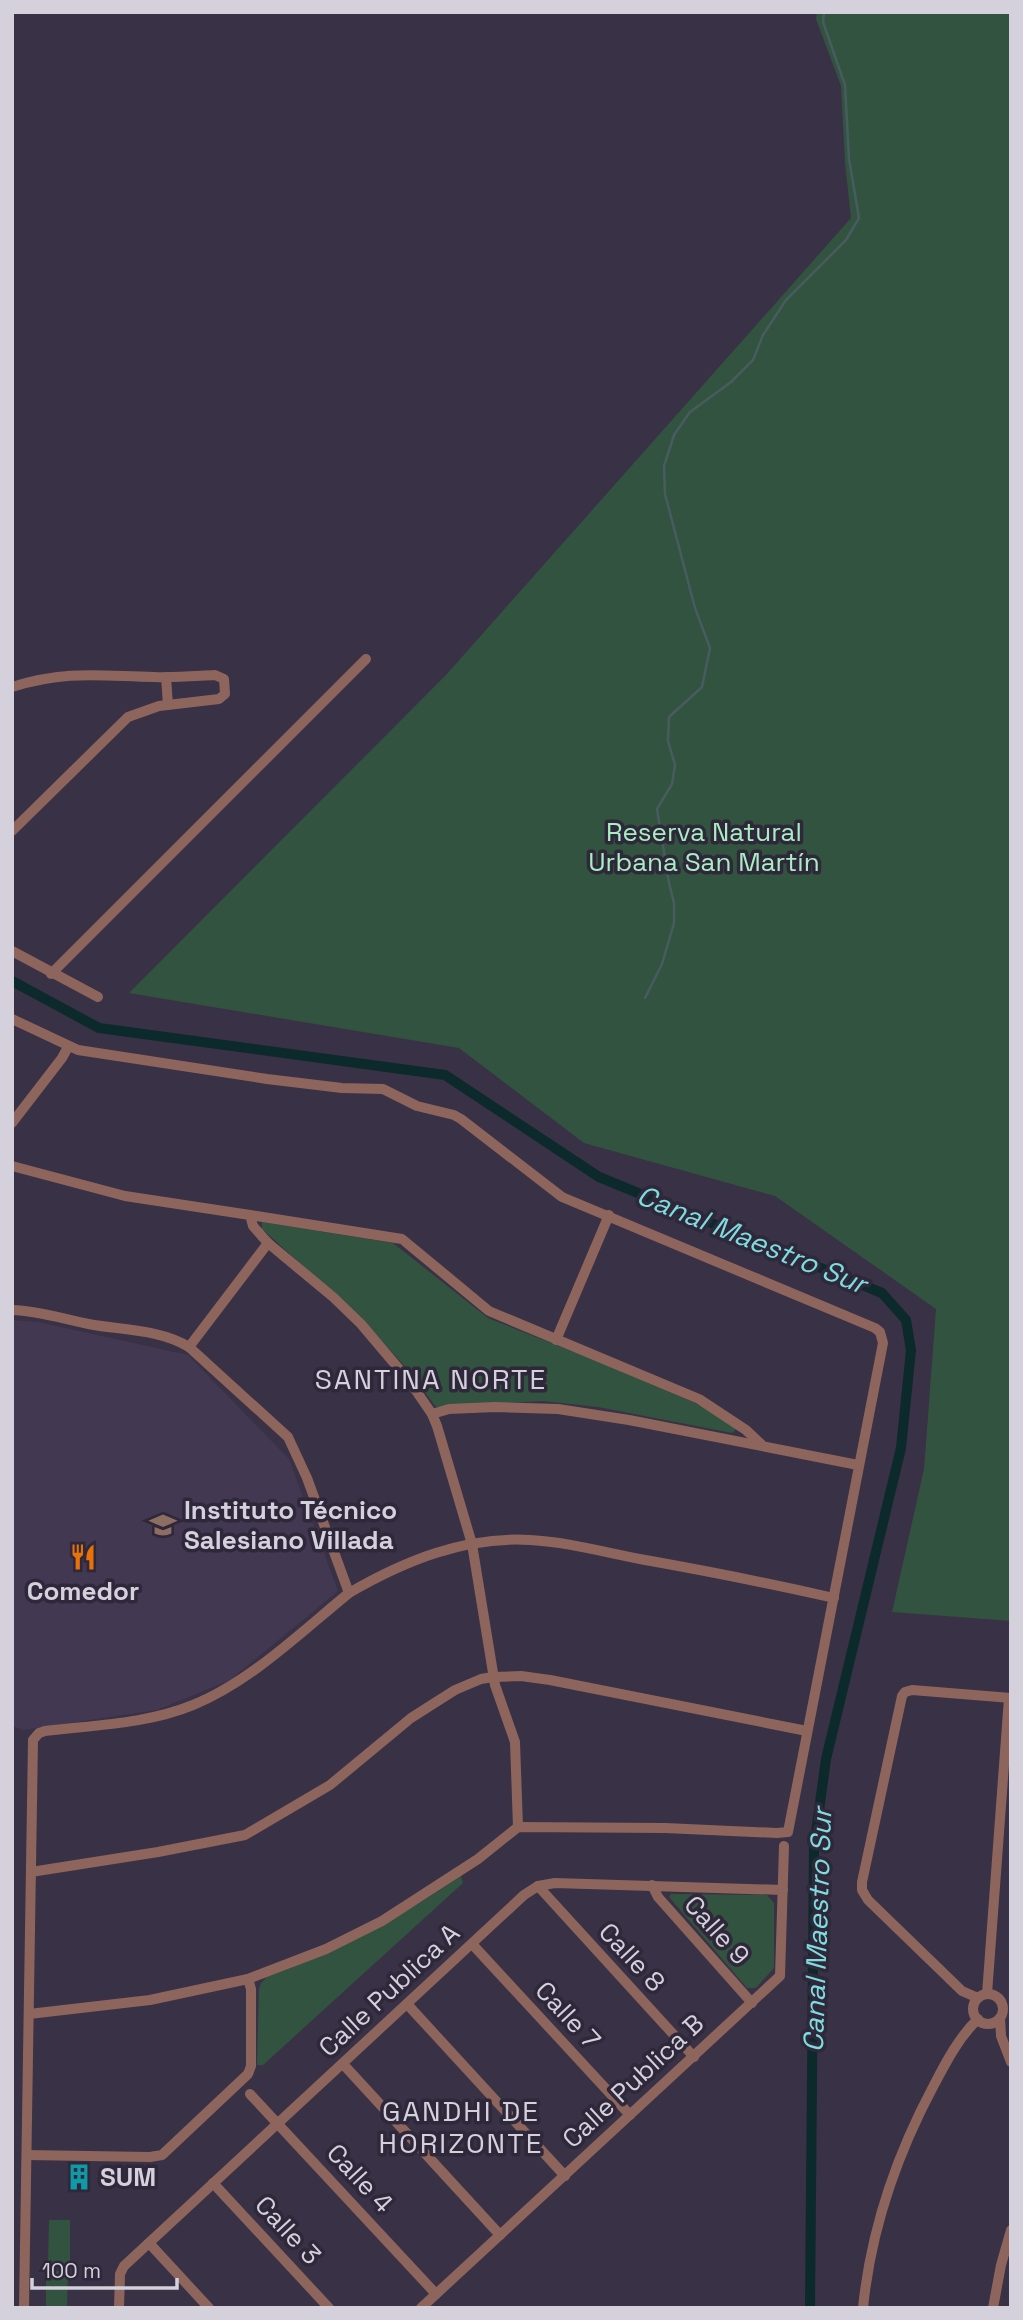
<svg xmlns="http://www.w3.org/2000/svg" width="1023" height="2320" font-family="'Space Grotesk',sans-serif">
	<rect width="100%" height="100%" fill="#393145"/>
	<polygon fill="#433852" points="12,1320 38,1322 188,1355 289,1459 338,1591 230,1680 157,1710 23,1730 12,1726"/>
	<g fill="#32533f">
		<polygon points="817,12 1011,12 1011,1621 892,1612 924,1469 936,1309 775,1196 584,1143 459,1048 129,993 446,675 851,218 845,163 841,86 816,19"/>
		<polygon points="262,1222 393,1243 488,1318 587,1357 695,1403 737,1428 732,1433 598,1407 542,1401 436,1407 409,1371 361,1318 262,1229"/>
		<path d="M 461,1876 L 463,1883 L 263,2065 L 257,2065 L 259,1989 L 261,1983 L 267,1977 C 337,1951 400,1918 461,1876 Z"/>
		<polygon points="671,1894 767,1895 774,1903 774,1968 756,1988 747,1988 669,1897"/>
		<polygon points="49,2220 70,2220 70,2264 48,2263"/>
		<polygon points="46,2271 68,2271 67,2308 46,2308"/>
	</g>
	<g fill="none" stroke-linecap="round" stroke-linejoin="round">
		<polyline stroke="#485c60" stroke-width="2.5" points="645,998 662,964 674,923 674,903 669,883 657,809 672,784 675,765 668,741 669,717 702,687 710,648 695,608 665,494 664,466 674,435 690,412 731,382 753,360 763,335 786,300 846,240 859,218 849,159 845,85 823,22 824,12"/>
		<polyline stroke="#0c2a2b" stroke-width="10" points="12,981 99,1028 445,1075 599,1177 882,1293 906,1320 911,1350 901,1448 826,1759 814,1847 810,2308"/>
		<g stroke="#8d655c" stroke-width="10">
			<polyline points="166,677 168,705"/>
			<path d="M 12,687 C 67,670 99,676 154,677 C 174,678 195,676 215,675 L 224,679 L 225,694 L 219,699 L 159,706 L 128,717 L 12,831"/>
			<polyline points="12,951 98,997"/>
			<polyline points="51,974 366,659"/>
			<polyline points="12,1019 78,1050 267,1079 342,1088 383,1089 417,1106 454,1115 461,1119 562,1197 875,1328 880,1332 883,1343 788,1832 777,1833 665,1828 518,1827 478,1859 382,1921 326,1949 248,1979 251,1989 251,2066 248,2074 162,2155 150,2157 27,2155"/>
			<polyline points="12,1123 62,1058 68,1047"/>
			<polyline points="12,1166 125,1196 250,1215 253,1226 268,1243 189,1347"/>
			<polyline points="250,1215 402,1239 489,1311 699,1399 746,1430 761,1444"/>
			<polyline points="268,1243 333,1297 361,1324 410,1382 432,1414 437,1426 472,1544 495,1685 515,1742 518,1827"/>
			<path d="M 12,1310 C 41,1311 66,1320 94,1325 C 125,1330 162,1330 189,1347 L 288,1437 L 307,1478 L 349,1593 C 301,1632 250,1682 193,1705 C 147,1724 94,1725 45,1731 L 39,1733 L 33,1740 L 24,2308"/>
			<polyline points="556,1340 609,1215"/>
			<polyline points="432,1414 449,1409 495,1407 558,1409 629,1420 858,1465"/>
			<path d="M 349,1593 C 404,1561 465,1536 530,1540 C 570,1542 611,1554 651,1561 C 712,1572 773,1584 834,1598"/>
			<polyline points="31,1872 158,1852 245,1835 330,1785 411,1718 455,1690 481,1679 493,1677 521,1676 550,1680 807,1731"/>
			<polyline points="652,1885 658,1897 752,2003"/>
			<polyline points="538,1886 694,2057"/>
			<polyline points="473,1945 630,2115"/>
			<polyline points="987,1994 1009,1698"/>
			<circle cx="988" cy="2009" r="15"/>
			<polyline points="978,1998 962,1991 868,1900 862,1890 862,1882 902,1696 905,1692 912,1690 1011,1698"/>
			<polyline points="407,2004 565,2176"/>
			<polyline points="29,2014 150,2000 248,1979"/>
			<polyline points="1000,2018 1001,2036 1011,2062"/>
			<polyline points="343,2064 500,2235"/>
			<polyline points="250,2094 436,2294"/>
			<polyline points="213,2183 329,2308"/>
			<polyline points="149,2243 209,2308"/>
			<polyline points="119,2308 120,2274 124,2266 524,1895 538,1886 555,1883 783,1890"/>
			<polyline points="421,2308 780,1976 784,1846"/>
			<path d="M 863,2308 C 871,2228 896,2156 934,2085 C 946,2062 959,2037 978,2019"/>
			<polyline points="993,2308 1001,2265 1011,2230"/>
		</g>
	</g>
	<defs>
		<g id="school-bare" transform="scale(2.1)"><path d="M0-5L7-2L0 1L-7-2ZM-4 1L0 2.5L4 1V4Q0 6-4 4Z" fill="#8d6e63" stroke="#2f273a" stroke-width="2.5" paint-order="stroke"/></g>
		<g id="restaurant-bare" transform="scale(2.1)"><path d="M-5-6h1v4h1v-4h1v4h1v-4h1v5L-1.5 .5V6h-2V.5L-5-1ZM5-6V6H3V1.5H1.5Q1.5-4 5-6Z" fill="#e8710a" stroke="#2f273a" stroke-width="2.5" paint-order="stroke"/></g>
		<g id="building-bare" transform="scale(2.1)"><path d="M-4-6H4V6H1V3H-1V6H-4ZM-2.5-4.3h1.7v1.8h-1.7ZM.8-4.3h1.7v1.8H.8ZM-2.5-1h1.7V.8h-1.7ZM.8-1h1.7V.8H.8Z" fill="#0f9aa8" stroke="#2f273a" stroke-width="2.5" paint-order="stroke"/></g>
	</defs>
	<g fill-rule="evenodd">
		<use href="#school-bare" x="163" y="1525"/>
		<use href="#restaurant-bare" x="83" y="1557"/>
		<use href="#building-bare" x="79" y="2177"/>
	</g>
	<g text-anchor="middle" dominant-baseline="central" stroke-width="7" stroke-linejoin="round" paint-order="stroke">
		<g font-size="26" fill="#a9edc3" stroke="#2f273a">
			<text x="704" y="832">Reserva Natural<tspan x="704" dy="30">Urbana San Martín</tspan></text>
		</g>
		<g font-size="26" font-weight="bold" fill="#d4d0dc" stroke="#2f273a" text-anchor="start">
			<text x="184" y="1510">Instituto Técnico<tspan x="184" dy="30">Salesiano Villada</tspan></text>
			<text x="83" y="1591" text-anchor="middle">Comedor</text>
			<text x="100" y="2177">SUM</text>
		</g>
		<g font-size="26" fill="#d4d0dc" stroke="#2f273a">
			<text transform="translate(717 1930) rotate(48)">Calle 9</text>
			<text transform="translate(632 1957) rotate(47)">Calle 8</text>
			<text transform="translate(389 1990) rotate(-43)">Calle Publica A</text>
			<text transform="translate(568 2015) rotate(47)">Calle 7</text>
			<text transform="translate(633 2081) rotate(-43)">Calle Publica B</text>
			<text transform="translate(360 2178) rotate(47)">Calle 4</text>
			<text transform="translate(288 2230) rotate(47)">Calle 3</text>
		</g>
		<g font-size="28" font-style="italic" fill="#7edcdf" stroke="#2f273a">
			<text transform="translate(752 1239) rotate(22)">Canal Maestro Sur</text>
			<text transform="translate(817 1930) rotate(-88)">Canal Maestro Sur</text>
		</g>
		<g font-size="28" letter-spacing="2" fill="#d4d0dc" stroke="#2f273a">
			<text x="431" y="1379">SANTINA NORTE</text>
			<text x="461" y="2111">GANDHI DE<tspan x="461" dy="32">HORIZONTE</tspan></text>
		</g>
	</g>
	<rect width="1023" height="2320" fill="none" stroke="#d4d0dc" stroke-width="28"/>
	<path d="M32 2278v10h145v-10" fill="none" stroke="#d4d0dc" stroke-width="3.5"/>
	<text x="42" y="2278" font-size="21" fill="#d4d0dc" stroke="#2f273a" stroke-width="5" paint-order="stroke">100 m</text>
</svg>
